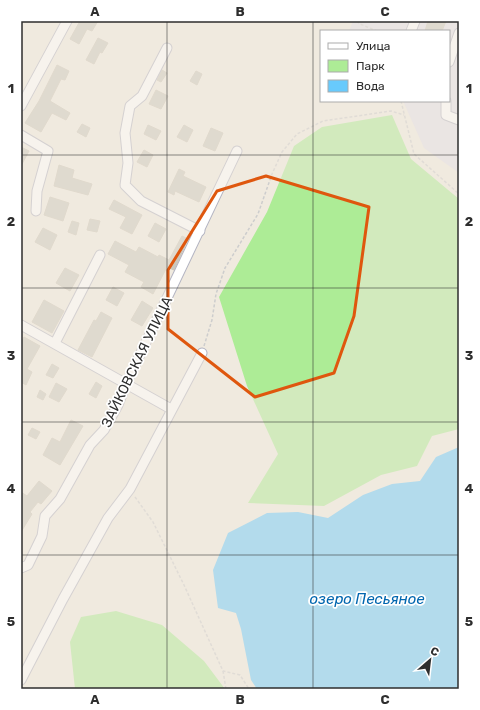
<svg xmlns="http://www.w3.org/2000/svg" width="480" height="710" font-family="Rubik,sans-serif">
	<rect width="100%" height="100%" fill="#f0eadf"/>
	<polygon fill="#e3e0e8" points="353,21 459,21 459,173 424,148 403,101 449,101 449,31 349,31"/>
	<g fill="#adec96">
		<polygon points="392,115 411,159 459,199 459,429 432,436 417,466 381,475 324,506 248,503 278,454 247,386 219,297 267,212 294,146 322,127"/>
		<polygon points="116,611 162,625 204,661 225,689 75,689 70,642 81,617"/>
	</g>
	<polygon fill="#68cafc" points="459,447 459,689 257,689 251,680 241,629 236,613 218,608 213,570 228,533 267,513 298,512 328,518 363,495 392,484 420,481 436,457"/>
	<g fill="#cbc8bd" stroke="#ccc6b8">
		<polygon points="80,21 98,21 92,31 87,29 79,44 70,39"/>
		<polygon points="428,21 446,21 442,31 425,31"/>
		<polygon points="98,38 108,43 102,53 100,52 94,64 86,60"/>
		<polygon points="57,65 69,71 65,80 61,79 50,101 70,113 66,120 52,113 41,132 25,123 39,101"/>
		<polygon points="162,70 167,73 161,82 157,80"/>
		<polygon points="196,71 202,74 197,85 190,81"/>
		<polygon points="156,90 168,96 161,109 149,104"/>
		<polygon points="82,124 90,128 86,137 77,132"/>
		<polygon points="148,125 161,131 156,140 144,134"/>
		<polygon points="184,125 193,130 187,142 177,137"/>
		<polygon points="211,128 223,133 215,151 203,146"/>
		<polygon points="21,147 29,151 21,166"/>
		<polygon points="144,150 153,155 147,167 137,162"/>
		<polygon points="59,165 74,170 72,178 92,184 88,195 54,186"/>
		<polygon points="179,169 185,172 183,176 206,187 199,202 175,191 174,195 168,192"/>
		<polygon points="50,197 69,203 63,221 44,215"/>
		<polygon points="114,200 142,215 132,234 120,228 126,217 109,209"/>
		<polygon points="90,219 100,221 97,232 87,230"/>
		<polygon points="72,221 79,223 76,235 68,232"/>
		<polygon points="155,223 166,229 159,242 148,236"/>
		<polygon points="43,228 57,235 50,250 35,242"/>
		<polygon points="182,236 188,239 174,270 167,267 153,294 141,287 144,282 125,272 129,265 108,254 115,241 136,252 139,247 158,257 159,255 169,260"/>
		<polygon points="65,268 79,275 70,291 56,283"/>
		<polygon points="113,287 124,293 117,306 106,300"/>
		<polygon points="44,300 64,311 52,333 32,322"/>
		<polygon points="142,301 153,308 142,326 131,320"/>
		<polygon points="101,312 112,318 92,357 78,350 94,320 96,321"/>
		<polygon points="24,337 40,346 27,369 32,372 26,385 21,382 21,343"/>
		<polygon points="52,364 59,368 53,378 46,375"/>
		<polygon points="96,382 102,386 96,398 89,394"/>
		<polygon points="56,383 67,389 59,402 49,397"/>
		<polygon points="40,390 46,394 43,400 37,397"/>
		<polygon points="71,420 83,426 60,465 43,455 52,438 60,442"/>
		<polygon points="32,428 40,432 36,439 28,435"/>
		<polygon points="39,481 52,491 41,504 38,502 30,512 32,514 21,532 21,492 27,496"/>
	</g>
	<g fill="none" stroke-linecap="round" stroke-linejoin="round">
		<g stroke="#b3b4c2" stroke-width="11">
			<g id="minor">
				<polyline points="411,31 415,21"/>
				<polyline points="167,48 142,96 130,106 125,133 128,163 125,185 141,201 200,231"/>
				<polyline points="449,62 459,33"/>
				<polyline points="446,101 446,115 459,120"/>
				<polyline points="21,106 67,21"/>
				<polyline points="21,135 48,151 37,191 36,211"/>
				<polyline points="21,325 171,409"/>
				<polyline points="55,343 100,255"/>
				<polyline points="21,568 28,565 42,536 45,516 60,499 90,445 104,430 118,405 126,384 237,151"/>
				<polyline points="21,680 63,599 108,518 130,489 202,353"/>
			</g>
		</g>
		<g stroke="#cdcdcd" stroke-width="1.5" stroke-dasharray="3 2" stroke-linecap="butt">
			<polyline points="357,21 360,24 377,31"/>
			<polyline points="401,101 414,154 459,194"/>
			<polyline points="204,346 212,320 216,294 225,268 258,214 272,174 282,152 297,134 323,121 391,111 404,115"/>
			<polyline points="135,497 153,522 184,585 223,671 240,675 249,689"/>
			<polyline points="223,671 226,689"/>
		</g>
		<use href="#minor" stroke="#fff" stroke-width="9"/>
	</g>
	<path d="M0 0H480V710H0ZM 266,176 L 369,207 L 354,316 L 334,373 L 255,397 L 168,329 L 168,270 L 217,191 Z" fill="#f0eadf" fill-opacity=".55" fill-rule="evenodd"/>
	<path fill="none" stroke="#df570e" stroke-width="3" stroke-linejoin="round" d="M 266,176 L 369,207 L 354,316 L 334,373 L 255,397 L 168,329 L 168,270 L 217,191 Z"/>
	<path fill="none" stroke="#2e2e2e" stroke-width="1" stroke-opacity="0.55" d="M 167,21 L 167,689M 313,21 L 313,689M 21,155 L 459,155M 21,288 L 459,288M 21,422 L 459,422M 21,555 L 459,555"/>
	<g text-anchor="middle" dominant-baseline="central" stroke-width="3.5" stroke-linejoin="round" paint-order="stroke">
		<g font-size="14" fill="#2e2e2e" stroke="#fff">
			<text transform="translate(137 362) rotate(-64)">ЗАЙКОВСКАЯ УЛИЦА</text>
		</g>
		<g font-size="15" font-style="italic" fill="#0066af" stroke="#fff">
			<text x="367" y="599">озеро Песьяное</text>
		</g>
	</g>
	<rect width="480" height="710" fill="none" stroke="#ffffff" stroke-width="44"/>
	<rect x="320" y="30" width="130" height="72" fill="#ffffff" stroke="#ababab"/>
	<rect x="328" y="43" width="20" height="6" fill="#ffffff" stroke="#ababab"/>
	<text x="356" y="50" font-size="12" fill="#2e2e2e">Улица</text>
	<rect x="328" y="60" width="20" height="12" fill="#adec96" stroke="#ababab"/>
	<text x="356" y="70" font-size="12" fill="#2e2e2e">Парк</text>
	<rect x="328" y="80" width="20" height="12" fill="#68cafc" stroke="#ababab"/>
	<text x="356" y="90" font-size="12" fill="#2e2e2e">Вода</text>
	<g transform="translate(430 660) rotate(28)" stroke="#ffffff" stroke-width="3" paint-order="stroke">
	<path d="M0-3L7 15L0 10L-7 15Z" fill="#2e2e2e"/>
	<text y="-6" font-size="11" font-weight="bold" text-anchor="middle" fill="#2e2e2e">С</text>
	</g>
	<rect x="22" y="22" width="436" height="666" fill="none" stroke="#2e2e2e" stroke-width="1.5"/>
	<g font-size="13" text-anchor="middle" font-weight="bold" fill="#2e2e2e">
		<text x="95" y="16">A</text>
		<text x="240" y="16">B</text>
		<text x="385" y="16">C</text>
		<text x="11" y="93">1</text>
		<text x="469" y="93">1</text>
		<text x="11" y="226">2</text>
		<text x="469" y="226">2</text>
		<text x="11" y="360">3</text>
		<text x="469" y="360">3</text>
		<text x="11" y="493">4</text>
		<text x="469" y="493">4</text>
		<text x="11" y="626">5</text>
		<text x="469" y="626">5</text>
		<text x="95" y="704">A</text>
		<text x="240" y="704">B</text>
		<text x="385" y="704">C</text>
	</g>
</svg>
